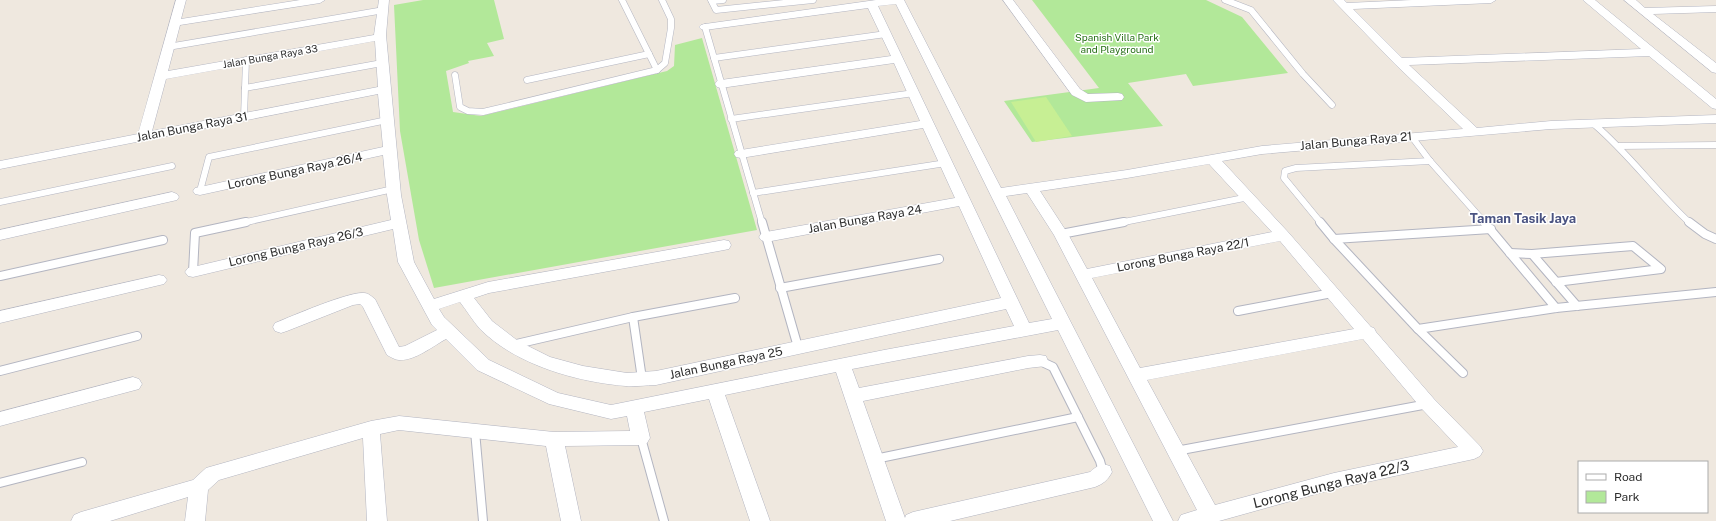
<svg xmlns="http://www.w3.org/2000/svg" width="1716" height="521" font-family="'Public Sans',sans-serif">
	<rect width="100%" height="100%" fill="#efe8df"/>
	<g fill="#b2e899">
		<polygon points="423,0 494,0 504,39 487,43 494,56 468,61 469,63 446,71 453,112 481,116 667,71 674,66 675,45 702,38 757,230 434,288 419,240 400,131 394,5"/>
		<polygon points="1032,0 1206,0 1242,17 1288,73 1193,86 1186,74 1128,83 1163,126 1032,142 1004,101 1099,88"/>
	</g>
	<polygon fill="#c7ef94" points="1046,97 1072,136 1036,142 1011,102"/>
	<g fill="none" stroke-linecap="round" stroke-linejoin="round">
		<g stroke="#b3b5c1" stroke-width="7">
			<g id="service-far1">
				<polyline points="622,0 657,70"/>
				<polyline points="711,0 716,10 813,0"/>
				<polyline points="1225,0 1251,10 1303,74 1332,105"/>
				<polyline points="712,1 723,0"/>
				<polyline points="705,27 762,223"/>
				<polyline points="168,47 384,10"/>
				<polyline points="714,58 886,34"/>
				<polyline points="455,75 460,107 468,111 483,112 657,70 665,63 671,28 671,19 662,0"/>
				<polyline points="527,80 649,54"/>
				<polyline points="245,88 382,63"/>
				<polyline points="244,117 246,60"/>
				<polyline points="731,119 914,93"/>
				<path d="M 1595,125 C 1630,155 1656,192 1690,223"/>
				<polyline points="1412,137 1430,161 1485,223"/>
				<polyline points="1619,146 1716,145"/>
				<polyline points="200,191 209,157 387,120"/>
				<polyline points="753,193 946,163"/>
				<polyline points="0,202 172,166"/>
				<polyline points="242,223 393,189"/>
				<polyline points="1119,223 1249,197"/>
				<polyline points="1321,223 1284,178 1285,171 1296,168 1430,161"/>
			</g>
		</g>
		<g stroke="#b3b5c1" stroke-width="10">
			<g id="service">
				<polyline points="762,222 798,347"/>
				<polyline points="1320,222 1334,239 1418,329 1556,308 1716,292"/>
				<polyline points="1484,222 1556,308"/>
				<polyline points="1689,222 1705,234 1716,239"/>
				<polyline points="1061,234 1124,222"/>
				<polyline points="1334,239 1491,229"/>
				<polyline points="1510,253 1532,254 1577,306"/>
				<polyline points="1532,254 1633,246 1661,269 1556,282"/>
				<polyline points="193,272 195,233 246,222"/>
				<polyline points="0,276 163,240"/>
				<polyline points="780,288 939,259"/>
				<polyline points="1238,311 1332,293"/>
				<polyline points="633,317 642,379"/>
				<polyline points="1418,329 1463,373"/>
				<polyline points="512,345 633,317 735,298"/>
				<polyline points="1040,361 1053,367 1100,461 1103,472"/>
				<polyline points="0,371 137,336"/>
				<polyline points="475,431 483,521"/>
				<polyline points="641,438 664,521"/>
				<polyline points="1176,451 1428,404"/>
				<polyline points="875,459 1078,417"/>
				<polyline points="0,483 82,462"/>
			</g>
		</g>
		<g stroke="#b3b5c1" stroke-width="1">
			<g id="minor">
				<path d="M 176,0 L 186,0 L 181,19 L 300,0 L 325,0 L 320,3 L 180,25 L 168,71 L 374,35 L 379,0 L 389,0 L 386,35 L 401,195 L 414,262 L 434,299 L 488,282 L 724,240 L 729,241 L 731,245 L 729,249 L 724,250 L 489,293 L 474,298 L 492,321 L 518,341 L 550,357 L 583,366 L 627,373 L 656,371 L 1001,298 L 959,206 L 766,242 L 761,240 L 759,237 L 761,234 L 766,232 L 955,198 L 923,128 L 741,158 L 736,157 L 734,154 L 736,151 L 741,150 L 920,121 L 894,63 L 721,88 L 717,87 L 715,84 L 717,81 L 721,80 L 891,56 L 868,8 L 705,30 L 701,29 L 699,27 L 701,25 L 705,24 L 876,0 L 904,0 L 1001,188 L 1127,170 L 1262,146 L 1463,129 L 1395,64 L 1333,0 L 1344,0 L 1347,3 L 1412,0 L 1496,0 L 1491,3 L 1353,9 L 1402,58 L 1641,49 L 1583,0 L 1595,0 L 1716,99 L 1716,109 L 1712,108 L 1649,56 L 1409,65 L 1477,128 L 1551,121 L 1716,115 L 1716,123 L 1551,129 L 1262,154 L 1222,161 L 1288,232 L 1371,327 L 1374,328 L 1376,332 L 1434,399 L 1480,446 L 1483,451 L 1480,456 L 1474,459 L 1334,489 L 1219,521 L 1178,521 L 1181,515 L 1197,510 L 1054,235 L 1027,193 L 1006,196 L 1173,521 L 1153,521 L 1058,330 L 852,369 L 859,388 L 1028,356 L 1040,355 L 1046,356 L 1048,361 L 1046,366 L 1028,368 L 863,401 L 905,518 L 906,515 L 913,512 L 1090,472 C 1097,466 1101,463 1110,466 L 1112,472 C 1108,480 1103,484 1095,487 L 950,521 L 886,521 L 836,372 L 725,395 L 770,521 L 750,521 L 709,399 L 644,412 L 650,438 L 647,443 L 641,445 L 565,446 L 581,521 L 561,521 L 546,446 L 399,430 L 380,434 L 387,521 L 367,521 L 363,438 L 219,480 L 208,490 L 205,521 L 185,521 L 188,497 L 110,521 L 71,521 L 74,515 L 81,512 L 193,480 L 206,468 L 213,466 L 371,421 L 399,416 L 554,432 L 630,431 L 627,416 L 611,419 L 549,404 L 477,370 L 446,339 C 433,346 415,361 399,360 C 395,360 391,357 387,355 L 363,307 L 360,304 L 353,305 L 287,331 L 281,333 L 275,331 L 273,327 L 275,323 C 292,316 350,291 364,293 C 368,293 371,296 375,299 L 399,347 L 405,346 L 437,330 L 432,325 L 398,262 L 393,229 L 193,277 L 188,276 L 185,272 L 188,268 L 193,267 L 391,220 L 387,195 L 383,155 L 200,195 L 195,194 L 193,191 L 195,188 L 200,187 L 383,147 L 378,94 L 0,169 L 0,161 L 138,134 ZM 896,4 L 1052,319 L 1029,323 L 878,6 ZM 375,41 L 378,87 L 152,131 L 166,79 ZM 1209,164 L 1272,232 L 1087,269 L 1068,234 L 1040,191 L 1127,178 ZM 1280,241 L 1354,329 L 1140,368 L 1092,278 ZM 460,302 C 467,311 473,321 480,329 C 516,365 577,382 626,386 C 635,387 646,385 656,385 L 1006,309 L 1014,326 L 884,350 L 611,405 L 558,393 L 489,360 L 444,317 L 439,309 ZM 1363,339 L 1422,409 L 1458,447 L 1334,473 L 1215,505 L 1147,380 Z"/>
				<polygon points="1003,0 1013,0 1080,89 1088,94 1118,93 1122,94 1124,97 1122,100 1086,102 1072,95"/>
				<polygon points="1624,0 1636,0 1645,8 1716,6 1716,12 1653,14 1716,63 1716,73 1712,72"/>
				<polygon points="172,192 177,194 179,197 177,200 0,240 0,230"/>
				<polygon points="159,275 164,276 167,280 164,284 0,323 0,311"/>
				<polygon points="133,377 139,379 142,384 139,389 0,426 0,412"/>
			</g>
		</g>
		<use href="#service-far1" stroke="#fff" stroke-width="6"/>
		<use href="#service" stroke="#fff" stroke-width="8"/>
		<use href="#minor" fill="#fff" fill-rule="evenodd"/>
	</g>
	<g text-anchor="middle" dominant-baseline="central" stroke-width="3" stroke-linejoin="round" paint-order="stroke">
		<g font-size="10" fill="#277017" stroke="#fff">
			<text x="1117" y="37">Spanish Villa Park<tspan x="1117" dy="12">and Playground</tspan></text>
		</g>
		<g font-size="10" fill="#2d2d2d" stroke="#fff">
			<text transform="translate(270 56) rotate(-10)">Jalan Bunga Raya 33</text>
		</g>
		<g font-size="12" fill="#2d2d2d" stroke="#fff">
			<text transform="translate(192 127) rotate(-11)">Jalan Bunga Raya 31</text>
			<text transform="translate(1356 141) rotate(-5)">Jalan Bunga Raya 21</text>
			<text transform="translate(295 171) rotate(-12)">Lorong Bunga Raya 26/4</text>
			<text transform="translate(865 219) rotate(-10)">Jalan Bunga Raya 24</text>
			<text transform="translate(296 247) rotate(-13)">Lorong Bunga Raya 26/3</text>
			<text transform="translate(1183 255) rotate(-11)">Lorong Bunga Raya 22/1</text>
			<text transform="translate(726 363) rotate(-12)">Jalan Bunga Raya 25</text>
		</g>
		<g font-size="13" font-weight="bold" fill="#4a5381" stroke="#fff">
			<text x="1523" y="218">Taman Tasik Jaya</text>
		</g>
		<g font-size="14" fill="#2d2d2d" stroke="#fff">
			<text transform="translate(1331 484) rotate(-14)">Lorong Bunga Raya 22/3</text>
		</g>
	</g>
	<rect x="1578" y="461" width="130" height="52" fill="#ffffff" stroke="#ababab"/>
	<rect x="1586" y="474" width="20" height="6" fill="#ffffff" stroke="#ababab"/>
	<text x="1614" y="481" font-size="12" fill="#2d2d2d">Road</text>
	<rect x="1586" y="491" width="20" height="12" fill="#b2e899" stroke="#ababab"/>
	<text x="1614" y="501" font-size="12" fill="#2d2d2d">Park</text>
</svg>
